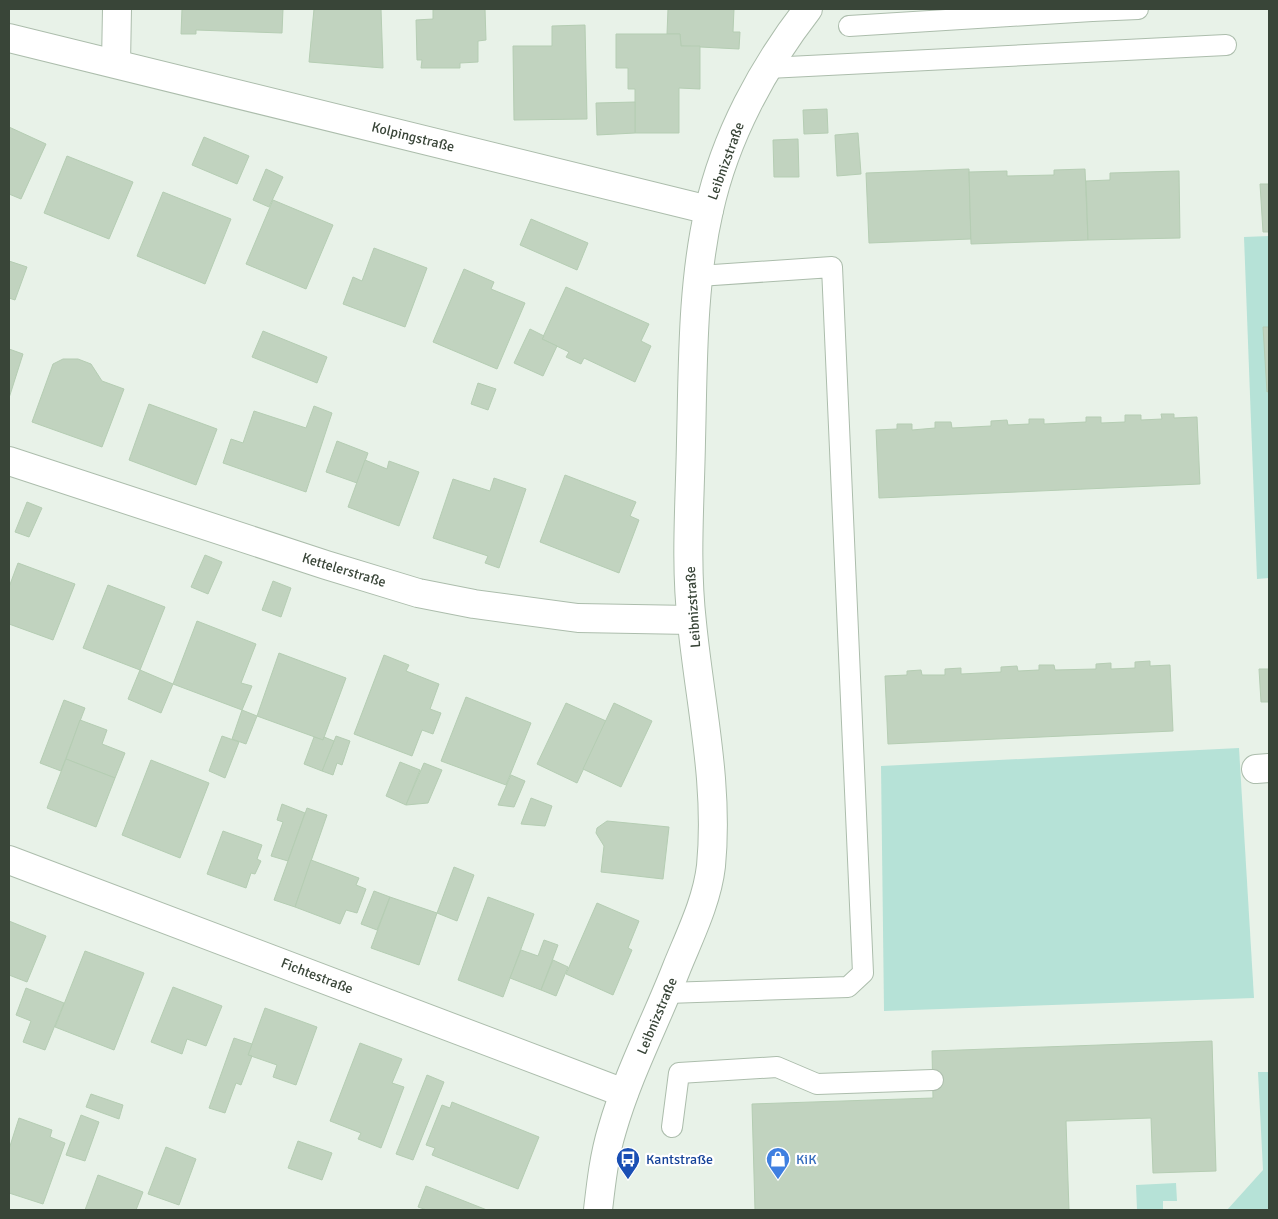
<svg xmlns="http://www.w3.org/2000/svg" width="1278" height="1219" font-family="Signika,sans-serif">
	<rect width="100%" height="100%" fill="#e8f2e8"/>
	<g fill="#b6e2d7">
		<polygon points="1269,236 1269,578 1257,579 1244,237"/>
		<polygon points="1239,748 1254,998 884,1011 881,766"/>
		<polygon points="1258,1072 1269,1072 1269,1210 1227,1210 1263,1170"/>
		<polygon points="1176,1183 1177,1201 1163,1201 1163,1210 1137,1210 1136,1185"/>
	</g>
	<g fill="#c1d3bf" stroke="#b5cdb3">
		<polygon points="182,9 283,9 282,33 196,30 196,34 181,34"/>
		<polygon points="314,9 381,9 383,68 309,62"/>
		<polygon points="433,9 485,9 486,40 478,41 478,62 460,63 460,68 421,68 422,60 417,60 416,20 433,19"/>
		<polygon points="668,9 734,9 733,32 740,32 739,49 681,46 680,34 667,34"/>
		<polygon points="585,25 587,119 514,120 513,46 552,46 552,26"/>
		<polygon points="616,34 680,34 681,46 700,46 700,89 679,88 679,133 635,133 635,89 628,89 628,68 616,68"/>
		<polygon points="635,102 635,133 597,135 596,103"/>
		<polygon points="827,109 828,133 804,134 803,110"/>
		<polygon points="9,127 46,144 21,199 9,194"/>
		<polygon points="858,133 861,174 837,176 835,135"/>
		<polygon points="204,137 249,156 237,184 192,165"/>
		<polygon points="798,139 799,177 774,177 773,140"/>
		<polygon points="67,156 133,182 109,239 44,213"/>
		<polygon points="266,169 283,177 269,207 253,200"/>
		<polygon points="969,169 971,239 869,243 866,173"/>
		<polygon points="1085,169 1088,240 971,244 969,172 1007,171 1007,176 1054,175 1054,170"/>
		<polygon points="1179,171 1180,238 1088,240 1086,181 1110,180 1110,173"/>
		<polygon points="1260,184 1269,184 1269,232 1263,232"/>
		<polygon points="163,192 231,219 205,284 137,256"/>
		<polygon points="273,200 333,225 306,289 246,264"/>
		<polygon points="531,219 588,243 577,270 520,245"/>
		<polygon points="374,248 427,268 405,327 343,304 353,277 362,281"/>
		<polygon points="9,261 27,267 15,300 9,298"/>
		<polygon points="464,269 494,282 491,289 525,303 497,369 433,342"/>
		<polygon points="566,287 649,324 641,341 651,346 635,382 584,358 581,364 566,357 569,352 542,339"/>
		<polygon points="1263,327 1269,327 1269,391 1267,392"/>
		<polygon points="530,329 544,336 542,339 557,346 543,376 514,363"/>
		<polygon points="263,331 327,357 317,383 252,357"/>
		<polygon points="9,349 23,354 9,398"/>
		<polygon points="63,359 78,359 91,364 102,381 124,389 102,447 32,422 53,364"/>
		<polygon points="478,383 496,389 488,410 471,404"/>
		<polygon points="149,404 217,429 196,485 129,460"/>
		<polygon points="314,406 332,413 306,492 223,463 231,439 243,443 254,411 306,428"/>
		<polygon points="1161,414 1174,414 1174,418 1197,417 1200,484 879,498 876,430 897,429 897,424 912,424 912,430 935,428 935,422 951,422 952,428 991,426 991,421 1007,420 1008,425 1029,424 1029,419 1044,419 1044,424 1086,422 1086,417 1101,417 1101,423 1125,422 1125,415 1141,415 1141,420 1162,419"/>
		<polygon points="337,441 368,453 357,483 326,472"/>
		<polygon points="365,460 387,469 389,461 419,472 399,526 348,507"/>
		<polygon points="565,475 636,502 630,516 639,520 619,573 540,542"/>
		<polygon points="494,478 526,489 499,568 485,563 488,556 433,538 453,479 490,491"/>
		<polygon points="27,502 42,508 29,537 15,532"/>
		<polygon points="205,555 222,562 208,594 191,587"/>
		<polygon points="18,563 75,584 53,640 9,624 9,587"/>
		<polygon points="273,581 291,588 281,617 262,610"/>
		<polygon points="108,585 165,607 140,670 83,648"/>
		<polygon points="197,621 256,644 241,683 252,686 242,710 173,684"/>
		<polygon points="279,653 346,678 323,740 257,716"/>
		<polygon points="384,655 409,665 406,671 439,684 430,709 441,713 433,734 422,730 412,756 354,734"/>
		<polygon points="1150,661 1150,666 1170,665 1173,731 888,744 885,676 907,675 907,671 921,670 922,675 945,675 945,669 961,668 961,674 1001,672 1001,667 1017,666 1018,671 1039,670 1039,665 1054,665 1055,670 1096,669 1096,664 1111,663 1111,669 1135,668 1135,662"/>
		<polygon points="1259,669 1269,669 1269,702 1261,702"/>
		<polygon points="140,670 173,684 161,713 128,699"/>
		<polygon points="466,697 531,723 506,785 441,761"/>
		<polygon points="64,700 85,708 61,771 40,763"/>
		<polygon points="566,703 606,721 577,783 537,764"/>
		<polygon points="614,703 652,721 621,787 583,769"/>
		<polygon points="242,710 257,716 246,744 232,739"/>
		<polygon points="80,720 107,730 102,744 125,753 115,778 66,759"/>
		<polygon points="222,736 239,742 225,778 209,771"/>
		<polygon points="336,736 350,741 342,765 337,763 333,775 322,771"/>
		<polygon points="314,737 323,740 324,737 334,741 322,771 304,764"/>
		<polygon points="66,759 115,778 96,827 47,808"/>
		<polygon points="151,760 209,783 180,858 122,835"/>
		<polygon points="400,762 420,770 406,805 386,796"/>
		<polygon points="424,763 442,770 428,803 406,805"/>
		<polygon points="511,775 525,781 514,807 498,805"/>
		<polygon points="531,798 552,806 545,826 521,824"/>
		<polygon points="282,804 305,813 288,861 271,856 283,822 277,820"/>
		<polygon points="307,808 327,815 295,907 274,900"/>
		<polygon points="607,821 669,827 663,879 601,872 604,846 596,833 597,828"/>
		<polygon points="223,831 262,845 257,859 261,861 255,874 251,873 246,888 207,874"/>
		<polygon points="311,860 359,878 356,885 366,889 357,913 346,910 340,924 295,907"/>
		<polygon points="454,867 474,875 457,921 437,913"/>
		<polygon points="374,891 390,897 377,930 361,924"/>
		<polygon points="390,897 437,913 419,965 371,948"/>
		<polygon points="488,897 534,914 503,997 458,980"/>
		<polygon points="597,903 639,921 628,948 632,950 613,995 566,974"/>
		<polygon points="9,921 46,936 27,982 9,975"/>
		<polygon points="544,940 558,945 541,990 510,978 521,950 538,956"/>
		<polygon points="85,951 144,973 114,1050 55,1027"/>
		<polygon points="553,960 568,967 556,996 541,990"/>
		<polygon points="173,987 222,1006 206,1046 187,1039 182,1054 151,1042"/>
		<polygon points="26,988 64,1003 45,1050 23,1042 31,1021 16,1015"/>
		<polygon points="265,1008 317,1027 296,1085 273,1077 277,1065 248,1055"/>
		<polygon points="234,1038 252,1044 248,1055 252,1056 241,1085 236,1083 225,1113 209,1108"/>
		<polygon points="1212,1041 1216,1171 1153,1173 1151,1118 1066,1121 1069,1210 755,1210 752,1104 933,1098 932,1051"/>
		<polygon points="360,1043 402,1059 392,1083 404,1087 381,1148 358,1139 361,1133 330,1121"/>
		<polygon points="427,1075 444,1082 413,1160 396,1154"/>
		<polygon points="91,1094 123,1105 119,1119 86,1107"/>
		<polygon points="452,1102 539,1137 518,1189 432,1155 435,1148 426,1145 442,1105 450,1108"/>
		<polygon points="81,1115 99,1122 85,1161 66,1155"/>
		<polygon points="19,1118 52,1130 50,1137 65,1143 43,1204 9,1193 9,1149"/>
		<polygon points="298,1141 332,1153 322,1180 288,1168"/>
		<polygon points="166,1147 196,1159 179,1205 148,1194"/>
		<polygon points="98,1175 143,1192 136,1210 85,1210"/>
		<polygon points="426,1186 487,1210 427,1210 418,1207"/>
	</g>
	<g fill="none" stroke-linecap="round" stroke-linejoin="round">
		<g stroke="#acbdac" stroke-width="22">
			<g id="lane">
				<polyline points="1092,11 1138,9"/>
				<polyline points="849,26 1092,11 1092,9"/>
				<polyline points="768,68 1226,45"/>
				<polyline points="667,993 848,987 863,973 832,267 699,276"/>
				<polyline points="672,1127 679,1073 777,1067 817,1084 933,1080"/>
			</g>
		</g>
		<g stroke="#acbdac" stroke-width="30">
			<g id="street">
				<polyline points="9,38 709,210"/>
				<polyline points="116,63 117,9"/>
				<polyline points="9,461 326,565 418,593 474,604 578,618 691,620"/>
				<polyline points="1256,769 1269,768"/>
				<polyline points="9,860 624,1093"/>
				<path d="M 598,1210 C 601,1184 604,1156 612,1130 C 628,1074 656,1021 677,967 C 690,935 707,901 711,866 C 719,783 700,704 692,623 C 685,563 690,501 691,441 C 693,364 692,285 709,210 C 725,137 763,67 808,9"/>
			</g>
		</g>
		<use href="#lane" stroke="#fff" stroke-width="20"/>
		<use href="#street" stroke="#fff" stroke-width="28"/>
	</g>
	<defs>
		<g id="bus-pin" transform="scale(1.25)"><path d="M0 17L-7.5 6A9.5 9.5 0 1 1 7.5 6Z" fill="#1a4fb4" stroke="#fff"/><path d="M-5-6H5V4H4V6H2V4H-2V6H-4V4H-5ZM-3.5-4V0h7V-4ZM-3.5 1.2v1.5H-2V1.2ZM2 1.2v1.5H3.5V1.2Z" fill="#fff"/></g>
		<g id="shop-pin" transform="scale(1.25)"><path d="M0 17L-7.5 6A9.5 9.5 0 1 1 7.5 6Z" fill="#3f7fe0" stroke="#fff"/><path d="M-5-2.5h2.3a2.7 3.5 0 0 1 5.4 0H5L5.5 6h-11ZM-1.5-2.5h3a1.5 2.3 0 0 0-3 0Z" fill="#fff"/></g>
	</defs>
	<g fill-rule="evenodd">
		<use href="#bus-pin" x="628" y="1159"/>
		<use href="#shop-pin" x="778" y="1159"/>
	</g>
	<g text-anchor="middle" dominant-baseline="central" stroke-width="4.5" stroke-linejoin="round" paint-order="stroke">
		<g font-size="14" fill="#394538" stroke="#fff">
			<text transform="translate(413 137) rotate(14)">Kolpingstraße</text>
			<text transform="translate(726 161) rotate(-70)">Leibnizstraße</text>
			<text transform="translate(344 570) rotate(17)">Kettelerstraße</text>
			<text transform="translate(693 607) rotate(-94)">Leibnizstraße</text>
			<text transform="translate(317 976) rotate(21)">Fichtestraße</text>
			<text transform="translate(657 1016) rotate(-67)">Leibnizstraße</text>
		</g>
		<g font-size="14" fill="#164399" stroke="#fff" text-anchor="start">
			<text x="646" y="1159">Kantstraße</text>
		</g>
		<g font-size="14" fill="#366cbe" stroke="#fff" text-anchor="start">
			<text x="796" y="1159">KiK</text>
		</g>
	</g>
	<rect width="1278" height="1219" fill="none" stroke="#394538" stroke-width="20"/>
</svg>
